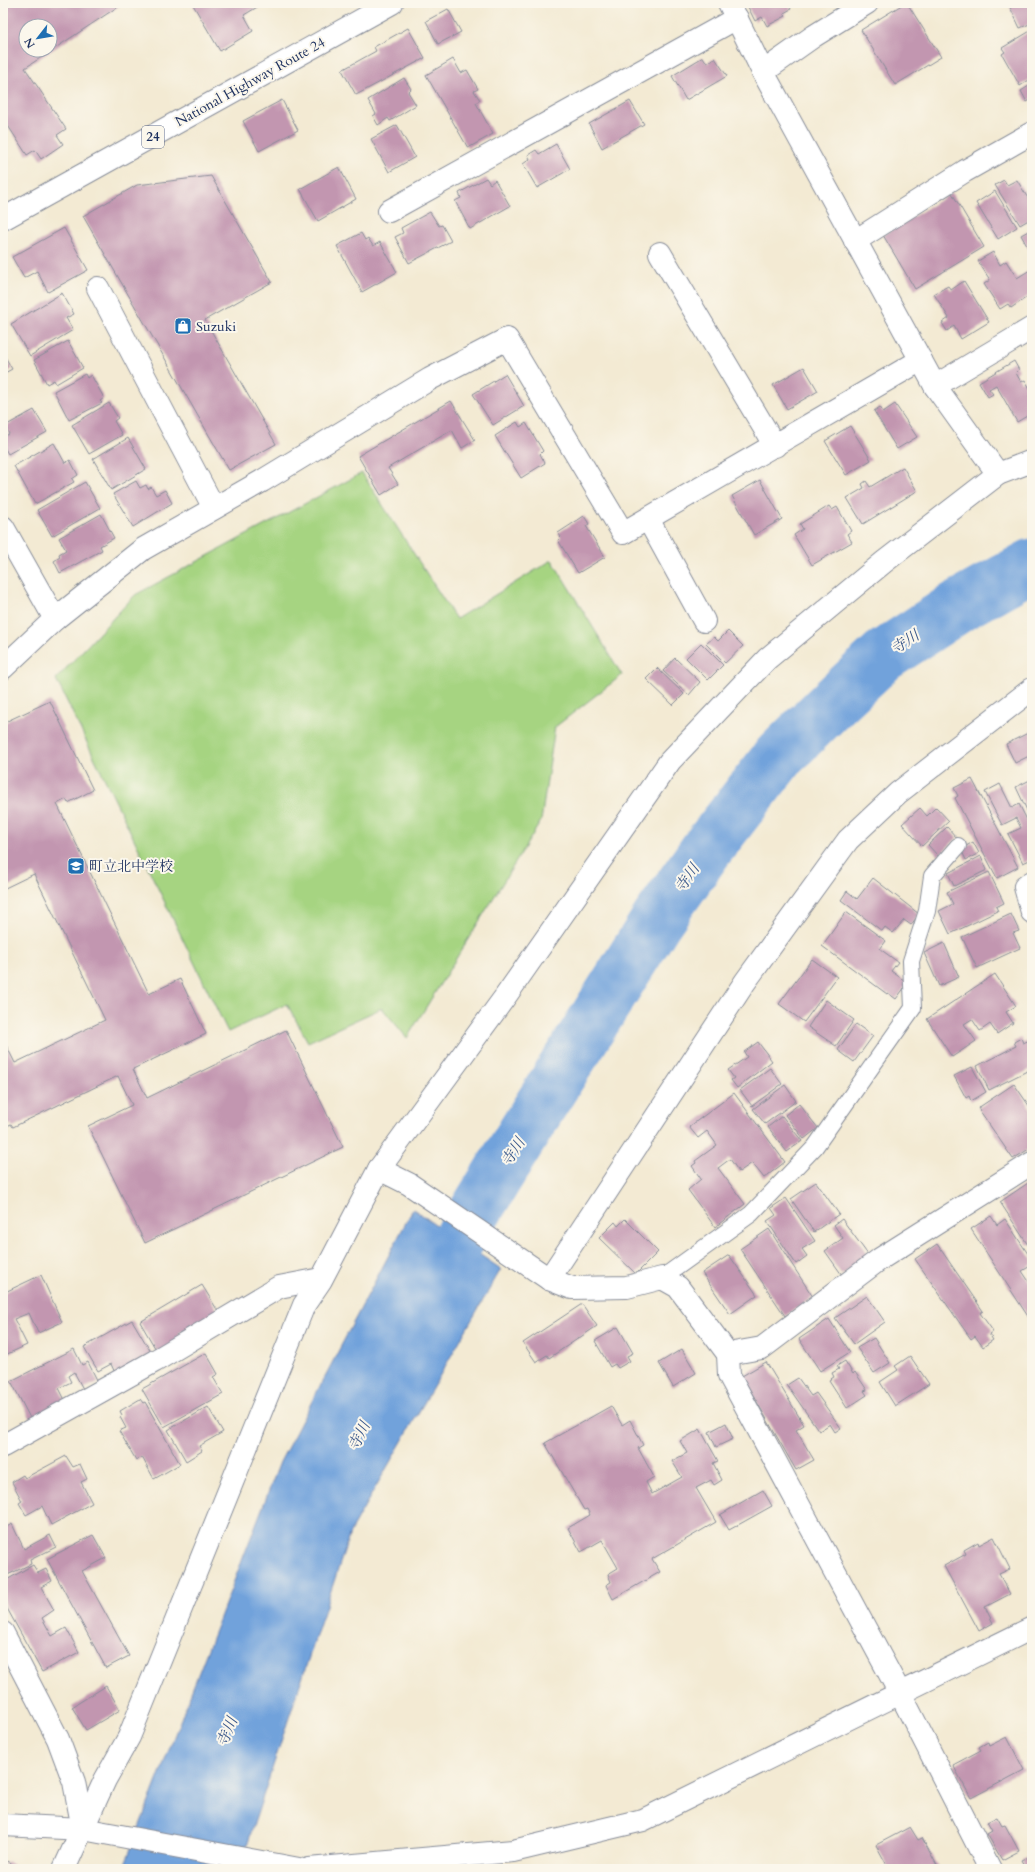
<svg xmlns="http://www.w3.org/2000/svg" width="1035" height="1872" font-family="Cardo,'Noto Serif JP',serif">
	<rect width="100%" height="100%" fill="#fbf7ec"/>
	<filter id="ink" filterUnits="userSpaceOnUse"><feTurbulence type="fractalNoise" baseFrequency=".025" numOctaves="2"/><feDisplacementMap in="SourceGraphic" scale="8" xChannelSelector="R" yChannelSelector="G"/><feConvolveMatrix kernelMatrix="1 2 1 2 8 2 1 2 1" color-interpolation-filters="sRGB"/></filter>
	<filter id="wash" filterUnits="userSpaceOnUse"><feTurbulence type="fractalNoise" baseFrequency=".012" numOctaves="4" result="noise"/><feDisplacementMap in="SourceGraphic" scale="16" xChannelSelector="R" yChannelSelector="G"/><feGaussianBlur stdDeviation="0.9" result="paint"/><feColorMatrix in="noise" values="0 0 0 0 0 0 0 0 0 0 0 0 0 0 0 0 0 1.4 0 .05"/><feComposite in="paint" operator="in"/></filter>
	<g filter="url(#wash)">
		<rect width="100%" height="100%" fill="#f3ead3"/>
		<polygon fill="#a6d481" stroke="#608270" points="362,473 456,619 552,560 622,675 555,727 541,821 407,1038 382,1008 308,1042 287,1004 228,1032 56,679 135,595"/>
		<polygon fill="#71a2db" stroke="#46689c" points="413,1209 501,1269 351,1530 239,1869 123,1869 280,1462"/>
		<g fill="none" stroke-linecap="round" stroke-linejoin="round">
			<polyline stroke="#71a2db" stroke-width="53" points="422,1305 436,1276 532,1119 657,920 706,850 779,756 833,703 883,656 959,606 1032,565"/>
		</g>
		<g id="blocks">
			<g fill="#c296b0" fill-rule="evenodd">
				<path d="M 3,3 L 122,4 L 25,68 L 66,129 L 57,135 L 63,144 L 41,159 L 35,150 L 27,155 L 3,118 ZM 26,26 L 50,26 L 50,50 L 26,50 Z"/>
				<polygon points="192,3 264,3 244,15 253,31 220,51"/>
				<polygon points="746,3 788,3 791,9 784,13 786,16 767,26 762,17 755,21"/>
				<polygon points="905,3 907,3 941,57 895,85 861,30"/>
				<polygon points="1008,3 1032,3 1032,23 1020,28"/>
				<polygon points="448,9 461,32 438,44 426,21"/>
				<polygon points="408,28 425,58 356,95 342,70 376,51 374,47"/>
				<polygon points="1032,30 1032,78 1020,86 1002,54 1005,52 1002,48"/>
				<polygon points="703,57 707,63 715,58 727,76 686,100 672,76"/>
				<polygon points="453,59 461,73 467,70 478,89 474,91 480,100 476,103 493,134 468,148 426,75"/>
				<polygon points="404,78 411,89 408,92 416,105 390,121 388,118 378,125 373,116 376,114 368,100"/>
				<polygon points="1032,84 1032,99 1027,102 1021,91"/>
				<polygon points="282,100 298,130 259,151 243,121"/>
				<polygon points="630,101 644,124 602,148 589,124"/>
				<polygon points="397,125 415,157 389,172 371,139"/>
				<polygon points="556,144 570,169 537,188 523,164 530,159 528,155 536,150 539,154"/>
				<polygon points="339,167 356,199 318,221 300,189"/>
				<polygon points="211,176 272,282 205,320 276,444 229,470 83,216 137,185"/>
				<polygon points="486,178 490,184 495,180 510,206 470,229 455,201 461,198 459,193"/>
				<polygon points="1004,180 1007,185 1017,180 1032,205 1032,218 1020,225 995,185"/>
				<polygon points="995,191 1017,227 998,239 976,203"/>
				<polygon points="952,193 984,247 915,289 883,235"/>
				<polygon points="430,212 439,226 442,225 451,241 409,263 395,237 403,233 401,228"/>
				<polygon points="64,228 88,270 48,292 37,271 24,278 12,257"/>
				<polygon points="1032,229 1032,255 1021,235"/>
				<polygon points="361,233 365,240 368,238 373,246 380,242 397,272 362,292 337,246"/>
				<polygon points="993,252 1000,265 1006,261 1017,278 1030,270 1032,273 1032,298 1030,295 1011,308 1008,304 1000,309 984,284 990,280 978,261"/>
				<polygon points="964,281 989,322 961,339 954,326 947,331 942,323 949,318 934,294 948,286 951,290"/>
				<polygon points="62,293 74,314 66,318 73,330 30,356 11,324"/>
				<polygon points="68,341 83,368 56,384 54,380 47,384 34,360"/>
				<polygon points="3,353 12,369 3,374"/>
				<polygon points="1014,361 1019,370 1016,373 1021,382 1025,380 1032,392 1029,396 1032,400 1032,413 1017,422 996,385 989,389 993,394 988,397 979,382"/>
				<polygon points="804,367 818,391 787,409 773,385"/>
				<polygon points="85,374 87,378 91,375 104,398 100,401 102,403 69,420 54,391"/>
				<polygon points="505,374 524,406 493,425 473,394"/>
				<polygon points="451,401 475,440 462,448 452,430 388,468 398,484 381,495 358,456"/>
				<polygon points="109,403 118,418 114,421 122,435 89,454 72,425"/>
				<polygon points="895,404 917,437 897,449 874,411 880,407 883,412"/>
				<polygon points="34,410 47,432 8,454 3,445 3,437 9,434 5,426"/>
				<polygon points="517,422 520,427 526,423 543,451 540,454 545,463 521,478 495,436"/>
				<polygon points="850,426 871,460 846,475 825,441"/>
				<polygon points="128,438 146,469 111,490 93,459"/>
				<polygon points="54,443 65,463 70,460 78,475 72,479 74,482 35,504 14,466"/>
				<polygon points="903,467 917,491 863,524 847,498 864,488 862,484 866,481 870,487"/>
				<polygon points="760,480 782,519 754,535 732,496"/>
				<polygon points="136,481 140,488 146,485 148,489 151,487 156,495 165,490 172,503 133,527 113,494"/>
				<polygon points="85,482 100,508 52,536 37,510"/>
				<polygon points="829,506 832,510 837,507 851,531 847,534 852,542 812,565 794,535 803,529 800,524"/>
				<polygon points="101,514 114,538 100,546 102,550 60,573 54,561 60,557 59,554 66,550 59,538"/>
				<polygon points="584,516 589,524 586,526 605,557 578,573 558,540 561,537 558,533"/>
				<polygon points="728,631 743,646 725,663 706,644 714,637 718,641"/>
				<polygon points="701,643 723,665 708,680 686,658"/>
				<polygon points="675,658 700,682 689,695 663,671"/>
				<polygon points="657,668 684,694 673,705 646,679"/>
				<polygon points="50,701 93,790 68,803 66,799 57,804 149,994 180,979 206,1034 133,1069 147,1098 286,1030 343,1147 145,1243 88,1126 132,1105 118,1076 13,1127 11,1124 3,1128 3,1039 15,1063 105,1020 34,874 3,889 3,723"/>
				<polygon points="1032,731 1032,764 1029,756 1015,763 1006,744"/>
				<polygon points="972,779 1018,867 997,878 955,798 958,796 954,788"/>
				<polygon points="1032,779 1032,821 1016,787"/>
				<polygon points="1000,784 1012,808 1019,804 1032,830 1032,859 1023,863 1008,834 1021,828 1016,818 1002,825 985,792"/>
				<polygon points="936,807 949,821 922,846 902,824 920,808 927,816"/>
				<polygon points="947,827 957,838 938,856 928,845"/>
				<polygon points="973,842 979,853 966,860 961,849"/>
				<polygon points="981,856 987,870 954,886 948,873"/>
				<polygon points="989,872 1004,903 996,907 998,911 950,934 939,911 953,904 947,892"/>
				<polygon points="873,878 919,914 911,925 904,920 893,933 885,927 882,931 841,900 847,891 857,899"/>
				<polygon points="846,912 886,941 880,949 898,962 891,971 908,983 896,999 888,993 887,994 822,946"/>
				<polygon points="1011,914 1019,931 1013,933 1020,948 977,968 962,937"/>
				<polygon points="944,943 959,977 939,986 924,953"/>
				<polygon points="812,959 837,977 804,1022 779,1004"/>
				<polygon points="995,974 1016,1006 1006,1012 1013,1023 997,1034 990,1024 980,1031 972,1019 964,1024 976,1041 952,1057 927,1019"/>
				<polygon points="826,1000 854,1020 836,1046 808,1027"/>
				<polygon points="856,1024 873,1036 854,1062 838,1050"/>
				<polygon points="1021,1038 1023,1043 1032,1039 1032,1063 1029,1065 1031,1069 989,1090 977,1066 1016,1046 1014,1042"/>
				<polygon points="758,1042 772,1061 737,1088 731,1080 734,1078 728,1070 747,1057 744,1052"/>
				<polygon points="972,1067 986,1092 971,1101 969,1096 966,1098 954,1076"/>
				<polygon points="770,1068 782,1084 752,1106 740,1090"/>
				<polygon points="1014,1084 1032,1110 1032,1147 1013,1159 978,1108"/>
				<polygon points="785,1085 796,1101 765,1124 753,1109"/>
				<polygon points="734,1093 785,1162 764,1178 752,1163 739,1172 730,1159 718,1168 745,1204 715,1227 688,1190 701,1179 692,1166 696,1163 695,1161 717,1145 707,1131 698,1138 689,1127"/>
				<polygon points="799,1104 818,1128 804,1139 785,1115"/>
				<polygon points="782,1116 802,1141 787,1152 768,1127"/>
				<polygon points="816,1182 839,1214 814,1232 791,1199"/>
				<polygon points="1028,1183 1032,1188 1032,1243 1028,1245 1000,1202"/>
				<polygon points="786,1198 815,1241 802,1249 807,1256 796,1264 767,1221 776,1215 771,1208"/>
				<polygon points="991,1216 997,1225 1005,1219 1032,1260 1032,1265 1022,1271 1032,1286 1031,1321 971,1229"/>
				<polygon points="625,1219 658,1252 636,1274 599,1238 615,1222 618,1226"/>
				<polygon points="842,1219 869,1256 842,1275 825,1251 843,1238 834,1225"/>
				<polygon points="769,1229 813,1297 785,1316 740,1249"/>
				<polygon points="937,1244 983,1311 980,1313 993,1331 989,1334 993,1340 983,1347 975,1336 971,1339 915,1259"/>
				<polygon points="729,1255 757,1295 730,1314 702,1273"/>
				<polygon points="41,1275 62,1322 38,1333 29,1313 14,1319 27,1345 3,1356 3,1293"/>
				<polygon points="202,1285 221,1316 197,1331 193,1325 179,1333 182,1338 158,1353 140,1322"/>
				<polygon points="867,1296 885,1322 854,1344 835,1318"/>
				<polygon points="582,1304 597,1326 549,1358 547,1355 536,1362 523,1343"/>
				<polygon points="829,1319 850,1352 820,1371 799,1339"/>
				<polygon points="132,1320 152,1354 116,1375 111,1364 98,1371 84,1347"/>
				<polygon points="618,1327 633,1353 627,1356 630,1361 618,1368 615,1364 610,1367 595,1341"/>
				<polygon points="874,1338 890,1363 874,1373 857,1348"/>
				<polygon points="74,1349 82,1365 88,1362 98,1382 83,1389 74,1372 68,1376 71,1382 59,1388 67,1404 32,1422 11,1381"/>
				<polygon points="682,1349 696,1373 673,1387 659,1363"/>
				<polygon points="206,1353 218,1374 213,1377 223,1394 164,1427 142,1389"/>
				<polygon points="910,1356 929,1384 895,1406 880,1382 898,1370 895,1366"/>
				<polygon points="845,1361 853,1374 855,1372 867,1390 864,1391 867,1395 847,1408 829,1380 834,1377 832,1373 839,1369 837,1366"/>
				<polygon points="766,1362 804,1425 796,1430 814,1460 796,1470 742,1376"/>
				<polygon points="798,1378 811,1396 816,1393 841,1428 835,1432 830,1424 819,1431 787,1385"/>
				<polygon points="140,1399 143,1403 145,1402 180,1464 154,1479 142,1457 136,1460 119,1431 126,1428 120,1417 122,1415 120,1411"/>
				<polygon points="611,1406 622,1425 630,1420 643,1445 638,1448 654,1477 646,1482 652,1494 682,1477 672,1461 687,1453 680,1441 700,1429 718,1461 713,1463 722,1480 714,1485 711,1480 696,1488 716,1522 652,1559 660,1572 613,1599 606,1585 611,1582 608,1574 618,1568 602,1540 581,1552 568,1528 590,1515 587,1509 584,1510 545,1443"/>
				<polygon points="208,1407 223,1432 199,1446 202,1451 186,1461 168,1430"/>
				<polygon points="726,1423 733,1439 716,1447 709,1432"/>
				<polygon points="66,1456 73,1467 80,1464 87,1479 81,1482 92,1503 51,1525 42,1506 26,1515 19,1503 22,1501 12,1482 23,1475 25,1478"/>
				<polygon points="763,1490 772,1506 729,1530 720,1515"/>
				<polygon points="12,1524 24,1549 50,1535 56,1547 30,1560 31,1564 3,1577 3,1529"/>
				<polygon points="93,1535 106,1558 82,1571 129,1656 106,1668 47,1559"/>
				<polygon points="994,1537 1010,1569 999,1574 1010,1594 985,1607 993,1623 979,1631 944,1566 966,1554 964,1550 978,1542 979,1545"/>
				<polygon points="33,1565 38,1573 46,1569 52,1581 41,1587 54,1610 42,1618 52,1636 66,1628 79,1652 42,1672 3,1601 3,1582"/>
				<polygon points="106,1686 120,1710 86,1730 72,1707"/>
				<polygon points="1007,1737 1024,1770 971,1798 953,1765 981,1750 979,1747 988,1742 989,1746"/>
				<polygon points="997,1817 1002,1826 1005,1825 1019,1851 1002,1860 987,1834 992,1831 987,1822"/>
				<polygon points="910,1827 918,1840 922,1838 939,1869 889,1869 876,1845"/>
				<polygon points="1032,1855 1032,1869 1026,1869 1021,1860"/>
				<polygon points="7,1861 18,1869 3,1869"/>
			</g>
		</g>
	</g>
	<g filter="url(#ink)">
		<use href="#blocks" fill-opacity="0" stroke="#878c98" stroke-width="1"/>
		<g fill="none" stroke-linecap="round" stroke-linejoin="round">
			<g stroke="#878c98" stroke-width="18">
				<polyline id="lane" points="662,1278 751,1214 815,1147 913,1008 911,961 927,911 932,876 958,846"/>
			</g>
			<g stroke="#878c98" stroke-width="24">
				<g id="street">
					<polyline points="729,3 763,72 935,386 998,474"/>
					<polyline points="763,72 814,36 867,3"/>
					<polyline points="389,211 737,18"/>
					<polyline points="855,241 965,171 1032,133"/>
					<polyline points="660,253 775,446"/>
					<polyline points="98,288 214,508"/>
					<polyline points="935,386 1032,328"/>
					<polyline points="648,519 704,621"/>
					<polyline points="3,527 55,619"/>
					<polyline points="3,668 55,619 143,549 262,481 430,379 507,339 623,533 921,360"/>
					<polyline points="1032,882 1025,887 1032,912"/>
					<polyline points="379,1169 409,1184 549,1279 572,1288 627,1287 662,1278 678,1287 728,1354 762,1348 880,1259 1032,1163"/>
					<polyline points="549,1279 745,982 848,840 898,793 1032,689"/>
					<polyline points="728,1354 729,1375 900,1693 990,1869"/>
					<polyline points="3,1446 155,1361 279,1287 321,1279"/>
					<polyline points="3,1825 83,1829"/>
					<polyline points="64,1869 105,1780 129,1737 304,1305 321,1280 379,1169 505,997 670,761 767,659 884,562 998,474 1032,461"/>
				</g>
			</g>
			<g stroke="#878c98" stroke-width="24">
				<g id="secondary">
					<polyline points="3,1633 58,1739 74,1782 83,1829 299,1869"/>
					<polyline points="309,1869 513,1851 643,1820 1032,1628"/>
				</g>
			</g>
			<g stroke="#878c98" stroke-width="24">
				<polyline id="highway" points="3,219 392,3"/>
			</g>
			<use href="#lane" stroke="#fff" stroke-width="16"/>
			<use href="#street" stroke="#fff" stroke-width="22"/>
			<use href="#secondary" stroke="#fff" stroke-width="22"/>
			<use href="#highway" stroke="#fff" stroke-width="22"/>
		</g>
	</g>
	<defs>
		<g id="shop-square" transform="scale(0.9)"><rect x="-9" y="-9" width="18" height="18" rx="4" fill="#1f6fb2" stroke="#fbf7ec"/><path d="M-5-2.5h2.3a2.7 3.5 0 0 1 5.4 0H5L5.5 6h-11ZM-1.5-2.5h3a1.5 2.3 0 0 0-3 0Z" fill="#fff"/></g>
		<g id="school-square" transform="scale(0.9)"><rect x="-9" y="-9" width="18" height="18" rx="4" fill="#1f6fb2" stroke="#fbf7ec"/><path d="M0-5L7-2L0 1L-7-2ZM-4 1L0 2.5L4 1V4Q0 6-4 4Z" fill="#fff"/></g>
	</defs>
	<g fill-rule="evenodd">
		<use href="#shop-square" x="183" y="326"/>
		<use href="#school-square" x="76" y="866"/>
	</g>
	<g text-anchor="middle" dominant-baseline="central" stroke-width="4" stroke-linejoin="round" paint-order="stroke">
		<rect fill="#fbf7ec" stroke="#5e6b89" stroke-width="1" x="142" y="126" width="22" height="22" rx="3"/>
		<g font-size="13" font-weight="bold" fill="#1b2f5e">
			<text x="153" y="137">24</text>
		</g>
		<g font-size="14" fill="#1b2f5e" stroke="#fbf7ec">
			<text transform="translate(250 82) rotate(-29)">National Highway Route 24</text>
		</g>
		<g font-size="14" fill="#1b2f5e" stroke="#fbf7ec" text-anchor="start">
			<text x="196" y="326">Suzuki</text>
			<text x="89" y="866">町立北中学校</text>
		</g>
		<g font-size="15" font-style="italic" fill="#39578a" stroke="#fbf7ec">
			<text transform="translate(905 642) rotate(-34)">寺川</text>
			<text transform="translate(687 878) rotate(-55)">寺川</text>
			<text transform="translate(513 1152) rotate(-58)">寺川</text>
			<text transform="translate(359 1436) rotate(-64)">寺川</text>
			<text transform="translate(227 1732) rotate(-68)">寺川</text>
		</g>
	</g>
	<rect width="1035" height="1872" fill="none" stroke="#fbf7ec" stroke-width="16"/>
	<g transform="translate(38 38) rotate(239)"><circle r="19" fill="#fbf7ec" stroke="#a1a7b3"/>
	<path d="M0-3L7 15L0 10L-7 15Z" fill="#1f6fb2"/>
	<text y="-6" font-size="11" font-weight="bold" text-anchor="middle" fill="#1b2f5e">N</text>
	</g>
</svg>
